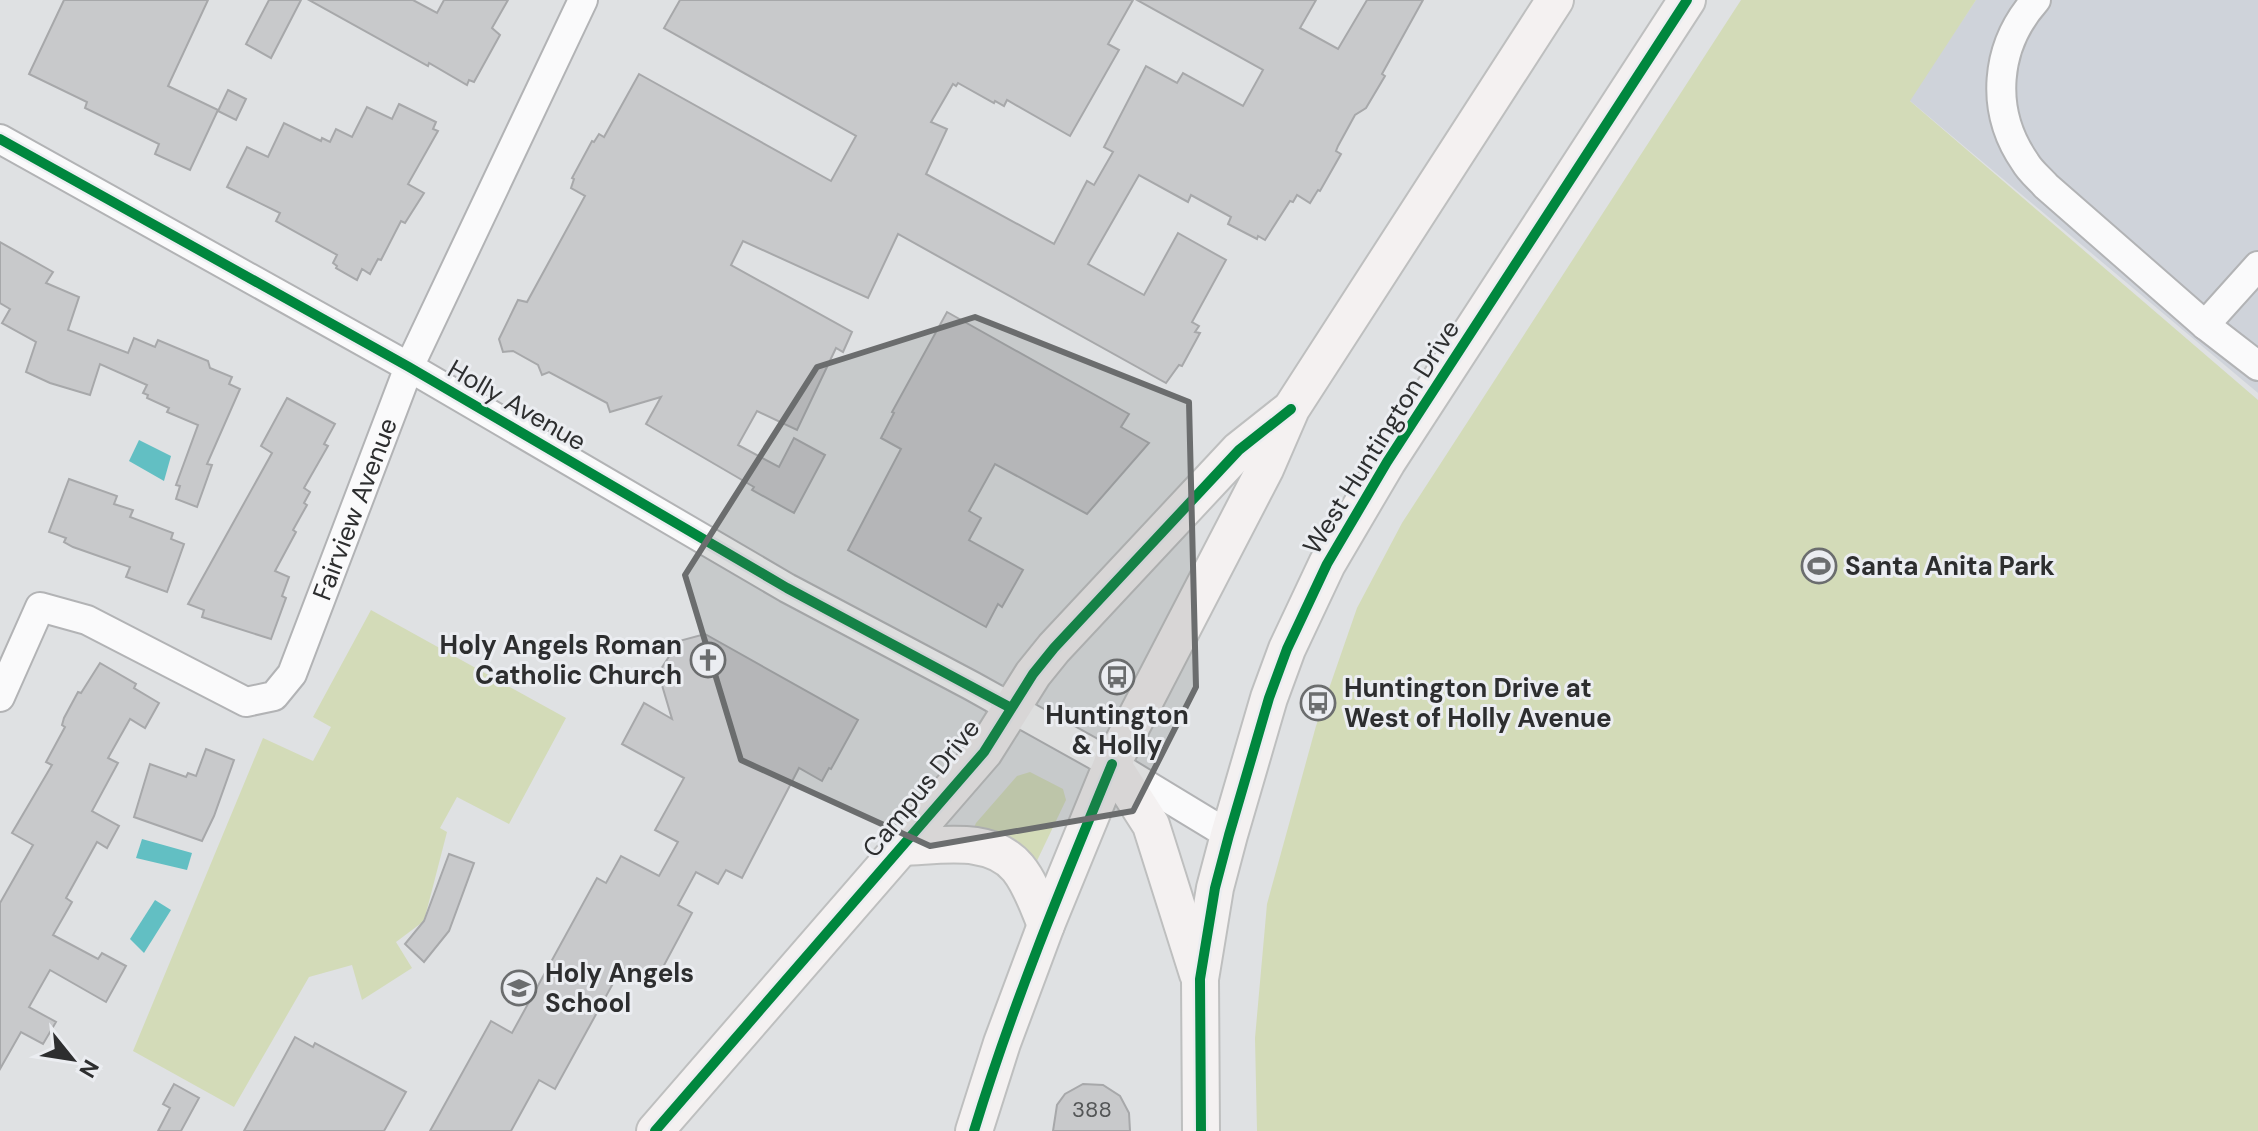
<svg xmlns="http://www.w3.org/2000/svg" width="2258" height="1131" font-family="'DM Sans',sans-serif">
	<rect width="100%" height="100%" fill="#dfe1e3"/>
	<polygon fill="#cfd3da" points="1976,0 2258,0 2258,393 1909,100"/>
	<g fill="#d3dbb8">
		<polygon points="1741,0 1976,0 1910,101 2258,400 2258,1131 1257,1131 1255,1038 1267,904 1316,726 1357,608 1402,523"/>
		<polygon points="371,610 566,718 509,824 457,797 440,828 447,832 424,921 396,942 412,968 362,1000 352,965 309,977 234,1107 133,1051 263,738 313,761 331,727 313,717"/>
		<polygon points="1030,772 1063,789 1066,800 1034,867 973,830 976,823 1017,776"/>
	</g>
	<g fill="#62bfc3">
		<polygon points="139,440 171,456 164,481 129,461"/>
		<polygon points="142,839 192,853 187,870 136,858"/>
		<polygon points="155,900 171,910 144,953 130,939"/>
	</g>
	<g fill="#c8c9cb" stroke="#a7a8aa" stroke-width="2">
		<polygon points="64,0 208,0 168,86 218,110 190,170 155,154 159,144 85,108 87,102 29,74"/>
		<polygon points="269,0 301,0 271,58 246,44"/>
		<polygon points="309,0 413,0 437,13 444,0 508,0 492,28 500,35 474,82 469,80 467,85 429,63 428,66"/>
		<polygon points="680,0 1133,0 1108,44 1119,50 1070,136 1007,100 1004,106 995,101 994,103 958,83 956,86 953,84 931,122 947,129 926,174 1054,244 1087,181 1094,185 1113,152 1104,147 1146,66 1177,83 1183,73 1243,106 1263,70 1137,0 1316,0 1300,28 1338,49 1367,0 1423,0 1382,74 1385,76 1366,108 1355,115 1338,146 1336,151 1341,154 1320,191 1318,190 1310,203 1297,195 1293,202 1290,201 1265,240 1258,236 1257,239 1228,224 1231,217 1191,195 1188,202 1139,175 1088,264 1144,295 1178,233 1226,260 1192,322 1199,326 1195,332 1200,333 1182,366 1179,365 1166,383 898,234 868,298 743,241 731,265 852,332 843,352 836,348 797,430 757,411 738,445 779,467 794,438 825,455 794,513 752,490 754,487 646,424 661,397 610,412 607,403 549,372 542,375 538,365 513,351 503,352 499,339 518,300 527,302 585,196 571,188 574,179 572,178 592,141 594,142 599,134 604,137 639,74 831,181 856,136 664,28"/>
		<polygon points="228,90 246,99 236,120 218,111"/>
		<polygon points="399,104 436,122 433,129 438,131 408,184 424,193 405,223 401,221 381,260 378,259 370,274 362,269 357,280 336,268 337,266 333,263 337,255 276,221 280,213 227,187 247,147 268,157 284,123 321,141 322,138 330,142 336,129 352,137 367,107 392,119"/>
		<polygon points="0,242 53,272 46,283 79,297 68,330 128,353 134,338 155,347 158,340 208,361 210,368 232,377 229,384 240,389 207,464 212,465 197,507 176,499 180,486 176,485 198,425 167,412 169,408 147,398 148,395 143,393 147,385 100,364 90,395 50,383 26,372 36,342 2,323 10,309 0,303"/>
		<polygon points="947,312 1129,414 1121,427 1149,443 1087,514 995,464 969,511 981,518 969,540 1023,570 1002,607 998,604 986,627 848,550 901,449 881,438 894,413 892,412"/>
		<polygon points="287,398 335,424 324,444 328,446 304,488 310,492 304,503 307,505 293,530 296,532 275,571 289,577 282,596 286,598 271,639 202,617 204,610 188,604 272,453 261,446"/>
		<polygon points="69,479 117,496 114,504 133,510 130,517 173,533 171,539 184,544 167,592 126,577 130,567 73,547 64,542 66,538 49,532"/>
		<polygon points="705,634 858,720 831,769 829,768 822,781 799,768 742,878 726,870 718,884 696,872 678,905 692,913 654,984 622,967 555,1089 539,1080 511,1131 430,1131 491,1021 512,1033 597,878 606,883 621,856 659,876 678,842 655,830 684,778 622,744 644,703 672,719 659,675 661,669 679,641"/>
		<polygon points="100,663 136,684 134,688 159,703 145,728 130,719 108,758 118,763 92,811 119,826 107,848 97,842 66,898 72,902 53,935 98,959 102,953 126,966 106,1002 50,970 29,1007 56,1022 43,1044 21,1032 0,1069 0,903 33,845 12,833 52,765 46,762 65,727 62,725 64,718 78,692 81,693"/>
		<polygon points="206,749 234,760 214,816 202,841 134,817 150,764 186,777 188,773 196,776"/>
		<polygon points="449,854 474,863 449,931 424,962 405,944 424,921"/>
		<polygon points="295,1037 313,1047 315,1043 406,1092 384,1131 244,1131"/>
		<polygon points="174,1084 199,1098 181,1131 158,1131 170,1108 163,1104"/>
		<polygon points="1083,1084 1103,1085 1120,1096 1129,1113 1130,1131 1053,1131 1057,1105 1065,1094"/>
	</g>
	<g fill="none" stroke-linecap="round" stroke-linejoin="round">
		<g stroke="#b2b3b5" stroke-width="32">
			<g id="minor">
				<path d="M 2036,0 C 1995,46 1989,110 2025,162 C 2030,171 2039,178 2046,186 L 2205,325 L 2258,366"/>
				<polyline points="0,139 409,367 787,588 972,686 1112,764 1229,835"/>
				<polyline points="2205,325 2258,266"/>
				<path id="s1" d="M 0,697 L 40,607 L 87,620 L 246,702 L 274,696 L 292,674 L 409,367 L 583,0"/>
			</g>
		</g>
		<g stroke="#bebfbf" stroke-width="40">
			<g id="major">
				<polyline points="1112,764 1151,825 1198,974"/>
				<path d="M 903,847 C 940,846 991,835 1018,868 C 1031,884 1038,906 1046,925"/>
				<polyline points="655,1131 984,752 1033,674 1054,648 1239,450 1287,412"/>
				<polyline points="974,1131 1002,1043 1046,925 1112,764 1265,469 1291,409 1555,0"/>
				<polyline points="1201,1131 1200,979 1215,888 1229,835 1269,698 1287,649 1327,564 1387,462 1687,0"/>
			</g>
		</g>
		<use href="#minor" stroke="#fafafb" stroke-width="28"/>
		<use href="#major" stroke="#f4f1f1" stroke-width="36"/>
		<g stroke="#ebedf1" stroke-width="15">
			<g id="cycleway">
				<polyline points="0,139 409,367 787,588 1011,708"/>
				<polyline points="655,1131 984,752 1033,674 1054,648 1239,450 1291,409"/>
				<path d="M 974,1131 C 1012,1006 1062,885 1112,764"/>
				<polyline points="1201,1131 1200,979 1215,888 1229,835 1269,698 1287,649 1327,564 1387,462 1687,0"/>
			</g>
		</g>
		<use href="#cycleway" stroke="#00873e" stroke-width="10"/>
	</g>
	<path fill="#6b6d6e" fill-opacity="0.2" stroke="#6b6d6e" stroke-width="6" stroke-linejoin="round" d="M 975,317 L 1189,402 L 1196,687 L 1133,811 L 930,846 L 741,760 L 685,575 L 817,367 Z"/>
	<defs>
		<g id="stadium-ring" transform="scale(1.8)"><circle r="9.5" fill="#ebedf1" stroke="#6b6d6e" stroke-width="1.5"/><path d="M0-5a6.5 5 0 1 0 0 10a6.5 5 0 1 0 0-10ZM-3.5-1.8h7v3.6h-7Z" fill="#6b6d6e"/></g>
		<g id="church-ring" transform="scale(1.8)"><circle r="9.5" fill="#ebedf1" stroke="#6b6d6e" stroke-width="1.5"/><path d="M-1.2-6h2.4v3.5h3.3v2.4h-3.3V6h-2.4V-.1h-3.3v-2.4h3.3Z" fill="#6b6d6e"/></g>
		<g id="bus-ring" transform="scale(1.8)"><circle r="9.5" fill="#ebedf1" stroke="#6b6d6e" stroke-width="1.5"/><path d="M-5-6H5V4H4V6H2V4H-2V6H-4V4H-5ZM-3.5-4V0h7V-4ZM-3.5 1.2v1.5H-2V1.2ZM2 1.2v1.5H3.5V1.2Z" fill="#6b6d6e"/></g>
		<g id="school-ring" transform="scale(1.8)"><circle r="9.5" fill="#ebedf1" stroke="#6b6d6e" stroke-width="1.5"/><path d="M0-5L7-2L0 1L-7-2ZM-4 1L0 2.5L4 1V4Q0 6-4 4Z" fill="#6b6d6e"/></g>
	</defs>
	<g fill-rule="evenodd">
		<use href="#stadium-ring" x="1819" y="566"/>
		<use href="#church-ring" x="708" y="660"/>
		<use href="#bus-ring" x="1117" y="677"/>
		<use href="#bus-ring" x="1318" y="703"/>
		<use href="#school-ring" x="519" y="988"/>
	</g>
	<g text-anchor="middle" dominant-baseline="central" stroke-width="6" stroke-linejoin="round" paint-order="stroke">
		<g font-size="22" fill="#545657">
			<text x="1092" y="1109">388</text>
		</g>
		<g font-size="26" fill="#2d2e2f" stroke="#ebedf1">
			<text transform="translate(517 405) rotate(30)">Holly Avenue</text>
			<text transform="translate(1381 437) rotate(-58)">West Huntington Drive</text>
			<text stroke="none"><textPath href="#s1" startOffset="560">Fairview Avenue</textPath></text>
			<text transform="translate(921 788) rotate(-51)">Campus Drive</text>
		</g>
		<g font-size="26" font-weight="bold" fill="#2d2e2f" stroke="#ebedf1" text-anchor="start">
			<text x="1845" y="566">Santa Anita Park</text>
			<text x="682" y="645" text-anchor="end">Holy Angels Roman<tspan x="682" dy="30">Catholic Church</tspan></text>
			<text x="1344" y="688">Huntington Drive at<tspan x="1344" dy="30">West of Holly Avenue</tspan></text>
			<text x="1117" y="715" text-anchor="middle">Huntington<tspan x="1117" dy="30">&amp; Holly</tspan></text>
			<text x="545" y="973">Holy Angels<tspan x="545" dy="30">School</tspan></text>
		</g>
	</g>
	<g transform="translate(72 1059) rotate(120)" stroke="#ebedf1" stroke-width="6" paint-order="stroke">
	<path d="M0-6L14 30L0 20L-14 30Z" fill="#2d2e2f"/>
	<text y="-12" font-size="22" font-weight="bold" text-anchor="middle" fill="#2d2e2f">N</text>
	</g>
</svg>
